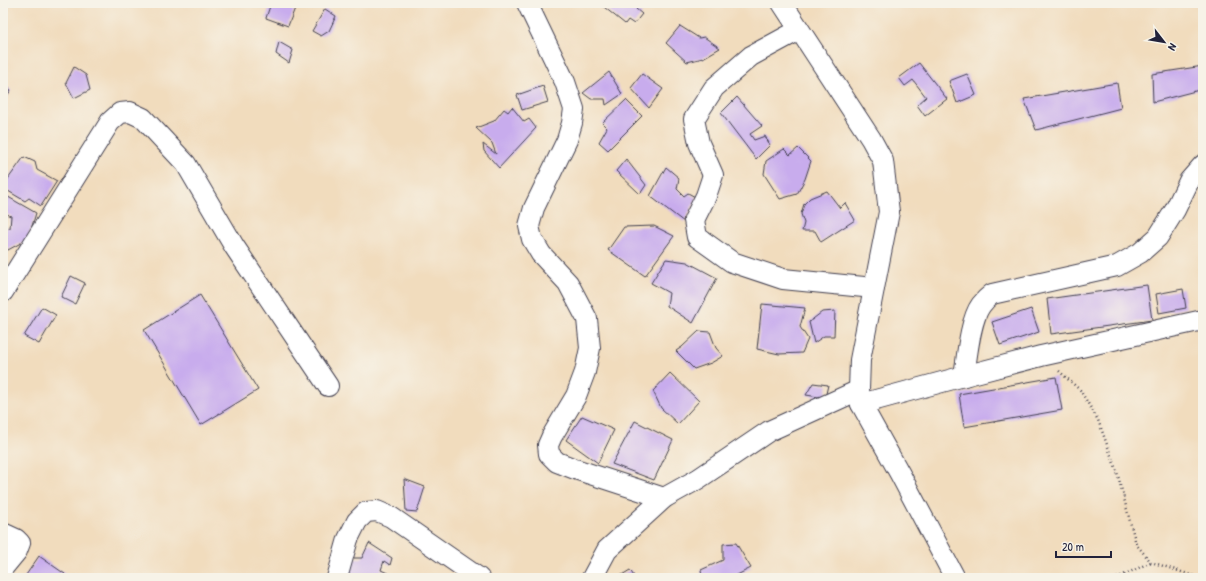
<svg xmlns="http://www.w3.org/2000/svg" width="1206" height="581" font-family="'Patrick Hand',sans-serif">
	<rect width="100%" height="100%" fill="#f7f3e8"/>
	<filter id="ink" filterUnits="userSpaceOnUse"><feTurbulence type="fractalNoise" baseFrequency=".025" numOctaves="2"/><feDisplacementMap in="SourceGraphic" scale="8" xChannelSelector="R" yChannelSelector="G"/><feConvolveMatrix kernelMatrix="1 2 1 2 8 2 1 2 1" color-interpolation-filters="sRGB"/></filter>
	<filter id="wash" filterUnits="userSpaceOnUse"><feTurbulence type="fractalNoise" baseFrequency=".012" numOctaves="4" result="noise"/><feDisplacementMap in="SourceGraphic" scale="16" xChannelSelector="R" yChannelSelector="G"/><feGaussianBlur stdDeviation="0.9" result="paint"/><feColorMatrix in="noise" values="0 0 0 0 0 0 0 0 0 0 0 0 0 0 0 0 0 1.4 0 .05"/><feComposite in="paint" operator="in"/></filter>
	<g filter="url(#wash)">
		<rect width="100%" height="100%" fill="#f1dcbd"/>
		<g id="blocks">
			<g fill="#c8aced">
				<polygon points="271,3 297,3 288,26 266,18"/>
				<polygon points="599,3 641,3 636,9 642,14 634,24 628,20 625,24"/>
				<polygon points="325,9 336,16 329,31 321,36 312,31"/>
				<polygon points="680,26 699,38 704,37 720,48 703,58 687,62 666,43"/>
				<polygon points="279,42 293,50 289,63 276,54"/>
				<polygon points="919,63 947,99 925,116 917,105 926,97 913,80 905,86 899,78"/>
				<polygon points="1203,66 1203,89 1153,102 1152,74"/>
				<polygon points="74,67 86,75 90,90 74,98 66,83"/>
				<polygon points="609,72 622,94 606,105 605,99 591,99 583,93"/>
				<polygon points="642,74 663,89 649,108 631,88"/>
				<polygon points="967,74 976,95 957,103 949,81"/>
				<polygon points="1117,83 1121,108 1036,130 1024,99"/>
				<polygon points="3,85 11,90 3,102"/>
				<polygon points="543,86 548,102 522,110 517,95"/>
				<polygon points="737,97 762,126 750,134 754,140 765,136 770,145 756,159 721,113"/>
				<polygon points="626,100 642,116 608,150 599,142 607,128 602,123"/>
				<polygon points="512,107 524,122 529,119 536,128 499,168 484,151 483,144 496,154 492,143 476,128 494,121 504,109 508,112"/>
				<polygon points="798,148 811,161 805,179 797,194 780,199 764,174 766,161 784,149 790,155"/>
				<polygon points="24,157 35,162 37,170 57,181 41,206 29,198 25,201 3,188 3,186"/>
				<polygon points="626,159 646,185 640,194 616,171"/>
				<polygon points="666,167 679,178 677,189 684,196 688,193 697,198 684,222 650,196"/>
				<polygon points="827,191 840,208 845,203 855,220 821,242 815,231 802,231 804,223 801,214 804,204 810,198"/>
				<polygon points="3,194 36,213 28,239 8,250 3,247 3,227 10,228 11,216 3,213"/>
				<polygon points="654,226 674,236 645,276 608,250 624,227"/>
				<polygon points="666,259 687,262 717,278 693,323 667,306 669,293 651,283"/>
				<polygon points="71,276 85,283 75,304 61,297"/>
				<polygon points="1147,285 1152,320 1051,334 1047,299"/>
				<polygon points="1183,289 1186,308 1159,313 1156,294"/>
				<polygon points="200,295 258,390 201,425 144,330"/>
				<polygon points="762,304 805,308 800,327 808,339 802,353 779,354 757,349"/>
				<polygon points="42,307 56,315 39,344 24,336"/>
				<polygon points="1031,309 1039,332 1000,345 992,322"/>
				<polygon points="835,311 834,336 824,336 814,343 809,322 822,312"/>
				<polygon points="699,331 710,332 716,348 723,356 711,363 694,369 676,351 682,347"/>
				<polygon points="670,373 699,401 678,424 661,408 653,391"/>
				<polygon points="1056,377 1062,410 964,427 959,394"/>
				<polygon points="813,383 828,385 825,398 806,395"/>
				<polygon points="582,416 614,430 598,463 566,440"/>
				<polygon points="635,421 673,440 654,480 612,464"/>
				<polygon points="404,479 425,487 417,512 406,511"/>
				<polygon points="369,543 392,558 390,565 384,561 381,570 394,576 393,578 343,578 352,558 362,558"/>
				<polygon points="736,543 751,568 731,578 702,578 701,570 723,560 723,544"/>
				<polygon points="39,556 65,574 62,578 24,578"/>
				<polygon points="630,570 635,578 617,578"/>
			</g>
		</g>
	</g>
	<g filter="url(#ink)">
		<use href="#blocks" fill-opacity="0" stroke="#413e4e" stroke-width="1"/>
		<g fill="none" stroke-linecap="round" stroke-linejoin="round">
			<g stroke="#413e4e" stroke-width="22">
				<g id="minor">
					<polyline points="527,3 565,82 574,109 572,123 567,140 534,208 529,226 532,239 541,254 568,283 587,319 590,348 585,372 576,396 552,436 548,445 549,454 557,462 575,469 664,498"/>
					<polyline points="782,3 871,139 883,161 889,212 860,360 859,390 861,404 900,474 955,578"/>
					<polyline points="799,30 751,56 714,88 694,119 699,143 713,175 706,196 694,220 697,237 732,262 783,279 874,288"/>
					<polyline points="3,292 110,122 120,113 130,112 143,118 186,164 234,246 328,386"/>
					<path d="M 964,376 C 967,357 970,320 981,305 C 984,301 988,297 992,294 L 1117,266 L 1140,253 L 1158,237 L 1175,210 L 1189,181 L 1203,165"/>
					<polyline points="861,404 964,376 1041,356 1203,320"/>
					<polyline points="3,533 16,539 20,543 17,551 3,568"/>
					<polyline points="337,578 348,539 357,521 366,512 377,511 391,517 479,578"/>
					<polyline points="592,578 607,550 664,498 698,479 769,431 859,390"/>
				</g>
			</g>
			<g stroke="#413e4e" stroke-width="2.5" stroke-dasharray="1 3" stroke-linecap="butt">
				<polyline points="1059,371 1080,390 1098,420 1117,472 1136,544 1151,562 1200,578"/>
				<polyline points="1117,578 1151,562"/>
			</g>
			<use href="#minor" stroke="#fff" stroke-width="20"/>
		</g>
	</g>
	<rect width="1206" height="581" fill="none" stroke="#f7f3e8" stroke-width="16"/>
	<g transform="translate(1164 42) rotate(121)" stroke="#f7f3e8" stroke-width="3" paint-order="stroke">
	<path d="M0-3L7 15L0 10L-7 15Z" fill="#22223b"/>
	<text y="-6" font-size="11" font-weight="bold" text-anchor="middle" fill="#22223b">N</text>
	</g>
	<path d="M1056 551v6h55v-6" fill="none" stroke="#22223b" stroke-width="2"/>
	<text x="1062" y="551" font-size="12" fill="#22223b" stroke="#f7f3e8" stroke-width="3" paint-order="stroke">20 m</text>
</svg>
